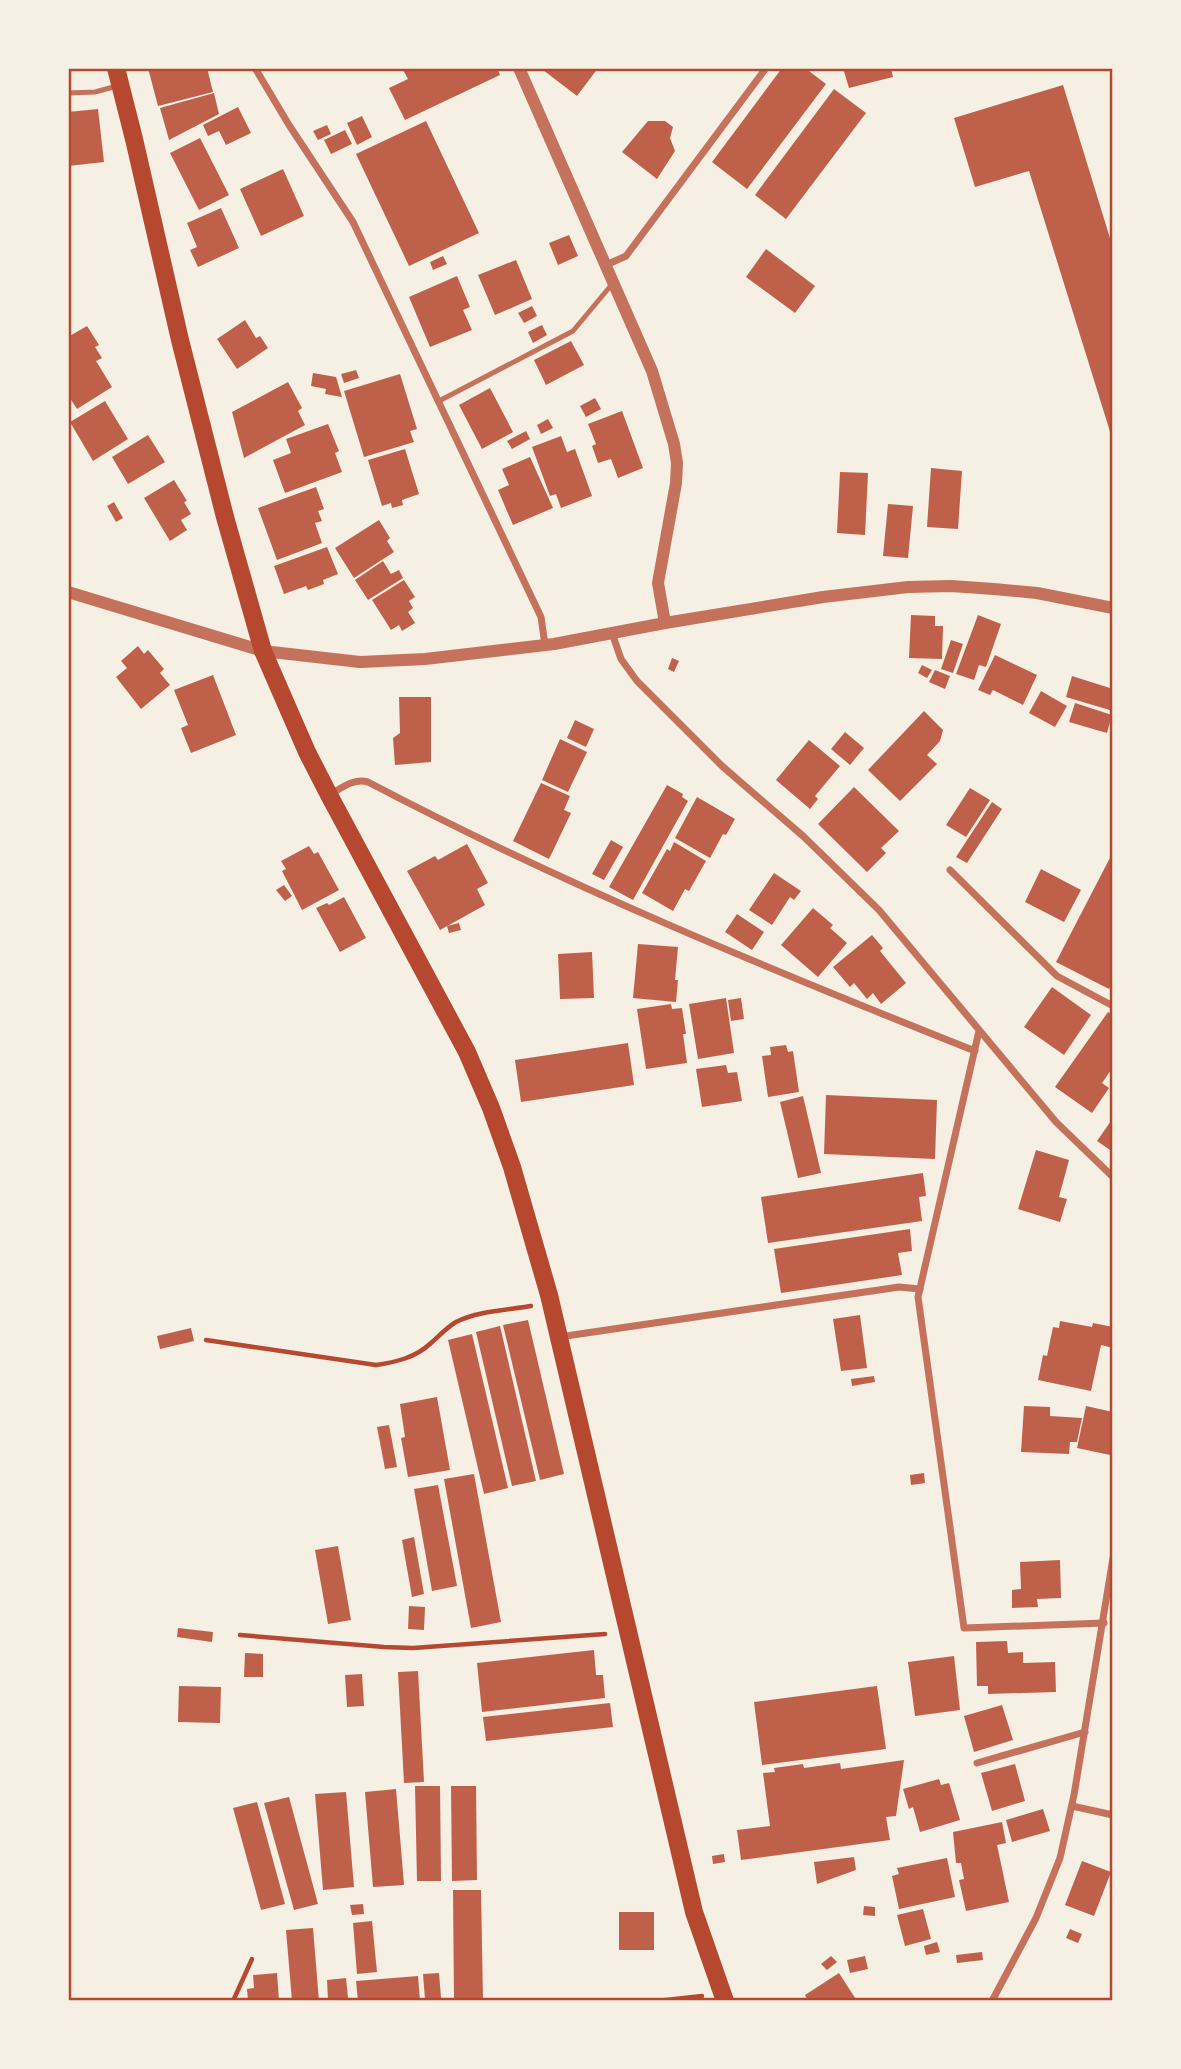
<svg xmlns="http://www.w3.org/2000/svg" width="1181" height="2069" font-family="Arial,sans-serif">
	<rect width="100%" height="100%" fill="#f6efe4"/>
	<g fill="#bf614a">
		<polygon points="148,68 207,68 213,92 158,106"/>
		<polygon points="407,68 497,68 500,75 405,120 389,88 408,79 403,70"/>
		<polygon points="544,68 598,68 577,96 543,70"/>
		<polygon points="782,68 805,68 826,84 747,189 712,162"/>
		<polygon points="843,68 891,68 893,77 849,88"/>
		<polygon points="1063,85 1113,248 1112,438 1029,171 975,187 954,118"/>
		<polygon points="834,89 866,113 786,219 755,195"/>
		<polygon points="214,93 219,114 169,140 160,108"/>
		<polygon points="238,107 251,133 226,145 219,131 208,136 203,125"/>
		<polygon points="98,109 104,162 68,166 68,112"/>
		<polygon points="362,116 372,137 357,145 347,123"/>
		<polygon points="426,121 479,233 409,266 356,154"/>
		<polygon points="648,121 665,121 673,127 670,138 675,151 657,179 622,152"/>
		<polygon points="327,125 331,134 318,140 313,131"/>
		<polygon points="345,130 352,144 331,154 324,140"/>
		<polygon points="200,138 229,195 199,210 170,153"/>
		<polygon points="283,169 304,216 261,236 240,189"/>
		<polygon points="221,208 239,248 198,267 190,250 197,247 187,223"/>
		<polygon points="569,235 578,256 558,265 549,243"/>
		<polygon points="766,249 815,286 795,313 746,277"/>
		<polygon points="443,256 447,264 433,270 430,262"/>
		<polygon points="516,260 532,299 495,315 478,275"/>
		<polygon points="457,276 470,307 463,310 472,330 430,347 409,297"/>
		<polygon points="532,306 537,316 524,323 518,313"/>
		<polygon points="245,320 256,338 260,336 268,348 237,369 217,339"/>
		<polygon points="542,325 547,335 533,343 528,332"/>
		<polygon points="87,326 99,345 95,347 102,358 96,361 112,387 77,409 68,395 68,337"/>
		<polygon points="571,341 584,365 546,385 534,360"/>
		<polygon points="356,370 359,378 344,383 341,374"/>
		<polygon points="313,373 336,377 342,397 325,394 326,389 311,386"/>
		<polygon points="400,374 417,429 410,431 414,442 364,457 344,391"/>
		<polygon points="288,382 302,408 298,411 305,425 244,458 232,412"/>
		<polygon points="490,388 513,432 482,449 459,405"/>
		<polygon points="595,398 601,409 586,417 580,406"/>
		<polygon points="105,401 128,439 93,461 70,422"/>
		<polygon points="622,411 643,468 618,478 611,459 598,463 592,446 596,444 588,424"/>
		<polygon points="548,419 553,428 541,434 537,425"/>
		<polygon points="328,424 339,451 335,453 342,472 285,493 273,460 291,453 286,439"/>
		<polygon points="526,431 530,439 512,449 507,441"/>
		<polygon points="148,435 165,462 128,484 112,457"/>
		<polygon points="561,436 567,452 575,449 592,496 561,508 556,494 550,496 532,447"/>
		<polygon points="405,449 419,494 402,500 403,505 392,508 391,503 382,506 368,460"/>
		<polygon points="530,457 553,508 513,525 498,490 509,485 502,469"/>
		<polygon points="931,468 962,471 958,529 927,527"/>
		<polygon points="840,472 868,473 865,535 837,533"/>
		<polygon points="174,480 187,501 184,502 191,514 181,520 187,530 170,541 144,498"/>
		<polygon points="316,487 324,509 318,511 322,521 315,523 322,543 277,560 258,508"/>
		<polygon points="114,502 123,518 116,522 107,506"/>
		<polygon points="888,504 913,506 908,558 883,556"/>
		<polygon points="379,520 390,538 387,541 394,552 354,578 335,548"/>
		<polygon points="327,547 338,574 323,580 324,584 308,590 306,586 284,594 274,566"/>
		<polygon points="383,561 391,574 399,570 403,578 368,600 355,580"/>
		<polygon points="404,580 415,597 409,601 413,608 408,612 415,623 402,631 399,625 391,630 372,600"/>
		<polygon points="911,615 935,616 935,626 943,626 942,659 909,658"/>
		<polygon points="978,615 1001,624 986,667 979,665 974,680 956,674"/>
		<polygon points="951,640 963,644 953,673 941,669"/>
		<polygon points="138,646 144,654 148,650 164,669 160,673 170,685 141,709 116,677 127,668 121,661"/>
		<polygon points="995,655 1037,675 1023,705 993,690 990,695 978,690"/>
		<polygon points="672,658 679,661 674,672 668,669"/>
		<polygon points="922,665 932,670 927,678 918,673"/>
		<polygon points="935,670 950,676 945,689 929,682"/>
		<polygon points="213,675 236,735 191,753 181,728 188,725 174,690"/>
		<polygon points="1072,676 1113,689 1113,711 1066,697"/>
		<polygon points="1041,691 1067,706 1055,727 1029,713"/>
		<polygon points="399,697 431,697 431,762 395,765 393,738 400,733"/>
		<polygon points="1075,703 1112,715 1107,733 1069,722"/>
		<polygon points="924,711 943,730 940,741 927,755 937,764 900,801 868,770"/>
		<polygon points="575,720 594,729 586,747 567,738"/>
		<polygon points="845,732 864,748 850,765 831,749"/>
		<polygon points="560,739 587,752 568,792 542,780"/>
		<polygon points="809,740 840,766 815,796 818,799 810,809 776,780"/>
		<polygon points="541,783 570,796 564,810 571,813 549,859 513,841"/>
		<polygon points="667,785 683,794 682,797 688,801 633,900 609,887"/>
		<polygon points="854,787 899,831 881,848 886,853 867,872 818,824"/>
		<polygon points="970,788 990,800 966,837 946,825"/>
		<polygon points="697,797 735,819 726,835 723,834 710,858 675,838"/>
		<polygon points="992,802 1002,809 967,863 956,857"/>
		<polygon points="611,840 623,847 604,880 592,874"/>
		<polygon points="674,842 706,861 689,891 685,889 673,911 642,893 667,849 670,851"/>
		<polygon points="467,844 488,883 477,889 485,905 440,930 407,871 435,856 438,860"/>
		<polygon points="309,846 314,854 318,852 339,890 302,910 282,871 286,869 281,861"/>
		<polygon points="1113,852 1113,981 1109,989 1056,962"/>
		<polygon points="1041,869 1081,890 1064,922 1025,902"/>
		<polygon points="774,873 801,891 794,900 790,897 772,925 749,910"/>
		<polygon points="284,885 292,896 285,901 276,890"/>
		<polygon points="344,897 366,938 340,952 316,908 327,903 329,905"/>
		<polygon points="813,908 833,925 830,928 847,943 818,977 781,945"/>
		<polygon points="737,914 764,932 752,950 725,932"/>
		<polygon points="459,923 461,930 449,933 447,926"/>
		<polygon points="872,935 883,948 880,951 906,983 881,1004 873,993 867,999 854,983 850,987 833,967"/>
		<polygon points="638,944 678,947 675,980 678,980 676,1002 633,998"/>
		<polygon points="592,952 594,998 560,999 558,954"/>
		<polygon points="1052,987 1091,1015 1064,1055 1024,1027"/>
		<polygon points="726,998 734,1053 698,1059 689,1004"/>
		<polygon points="741,998 744,1019 731,1021 728,1000"/>
		<polygon points="671,1004 672,1009 682,1008 686,1034 683,1034 687,1063 646,1069 637,1009"/>
		<polygon points="1108,1012 1113,1015 1113,1067 1102,1083 1109,1088 1092,1113 1055,1087"/>
		<polygon points="628,1043 634,1085 521,1102 515,1060"/>
		<polygon points="786,1045 788,1052 793,1051 799,1092 768,1097 762,1056 771,1055 770,1047"/>
		<polygon points="726,1065 728,1073 737,1072 742,1101 702,1107 696,1069"/>
		<polygon points="826,1095 937,1100 935,1159 824,1154"/>
		<polygon points="803,1096 821,1173 798,1178 780,1102"/>
		<polygon points="1113,1118 1113,1152 1097,1141"/>
		<polygon points="1036,1150 1069,1160 1059,1197 1067,1199 1060,1222 1018,1209"/>
		<polygon points="923,1173 926,1196 919,1197 922,1221 768,1243 761,1197"/>
		<polygon points="910,1229 912,1251 898,1253 902,1275 781,1293 774,1249"/>
		<polygon points="860,1315 867,1368 841,1371 833,1319"/>
		<polygon points="528,1320 564,1474 540,1480 503,1325"/>
		<polygon points="1060,1321 1092,1327 1093,1323 1113,1327 1113,1348 1101,1345 1091,1391 1038,1380 1043,1355 1047,1356 1053,1327 1059,1328"/>
		<polygon points="500,1326 536,1481 512,1486 476,1332"/>
		<polygon points="191,1328 194,1341 160,1349 157,1336"/>
		<polygon points="472,1334 508,1488 484,1494 448,1340"/>
		<polygon points="874,1376 875,1382 852,1386 851,1379"/>
		<polygon points="437,1397 450,1470 408,1477 401,1438 405,1437 400,1404"/>
		<polygon points="1024,1406 1050,1407 1050,1416 1082,1418 1077,1442 1070,1442 1069,1454 1021,1452"/>
		<polygon points="1086,1406 1113,1412 1113,1440 1110,1455 1077,1448"/>
		<polygon points="389,1425 397,1467 385,1469 377,1427"/>
		<polygon points="924,1473 925,1483 911,1485 910,1475"/>
		<polygon points="474,1474 501,1622 471,1628 444,1479"/>
		<polygon points="438,1485 457,1586 432,1591 414,1489"/>
		<polygon points="414,1537 424,1594 412,1597 402,1540"/>
		<polygon points="338,1546 351,1620 328,1624 315,1550"/>
		<polygon points="1060,1560 1061,1598 1037,1599 1038,1607 1012,1608 1012,1590 1021,1589 1020,1562"/>
		<polygon points="409,1606 425,1607 424,1630 408,1629"/>
		<polygon points="178,1628 213,1632 212,1642 177,1637"/>
		<polygon points="1007,1641 1008,1653 1023,1652 1023,1663 1055,1662 1056,1692 988,1694 988,1686 977,1686 976,1642"/>
		<polygon points="594,1650 596,1675 603,1675 605,1698 482,1712 477,1663"/>
		<polygon points="245,1653 263,1654 263,1677 244,1677"/>
		<polygon points="954,1656 960,1710 915,1716 908,1662"/>
		<polygon points="418,1671 424,1782 404,1783 398,1672"/>
		<polygon points="362,1674 364,1706 347,1707 345,1675"/>
		<polygon points="179,1686 221,1687 220,1723 178,1722"/>
		<polygon points="877,1686 886,1749 762,1765 754,1702"/>
		<polygon points="610,1703 613,1727 486,1741 483,1717"/>
		<polygon points="1002,1705 1013,1740 974,1752 964,1716"/>
		<polygon points="904,1760 896,1816 886,1817 890,1840 741,1860 737,1830 770,1826 763,1773 775,1772 774,1768 803,1764 804,1768 840,1763 841,1769"/>
		<polygon points="1015,1764 1025,1801 992,1811 981,1773"/>
		<polygon points="939,1779 941,1785 949,1783 960,1820 920,1832 913,1807 909,1809 903,1789"/>
		<polygon points="415,1786 440,1786 441,1881 417,1881"/>
		<polygon points="451,1786 476,1786 477,1880 452,1881"/>
		<polygon points="396,1789 404,1885 373,1887 365,1792"/>
		<polygon points="346,1792 354,1887 323,1890 315,1794"/>
		<polygon points="289,1797 318,1904 294,1910 264,1803"/>
		<polygon points="257,1802 285,1904 261,1910 233,1808"/>
		<polygon points="1043,1809 1050,1831 1012,1842 1006,1820"/>
		<polygon points="1002,1822 1006,1843 997,1845 1009,1902 966,1911 959,1880 964,1879 961,1863 956,1863 953,1832"/>
		<polygon points="724,1854 725,1862 713,1864 712,1856"/>
		<polygon points="854,1857 856,1870 817,1884 814,1862"/>
		<polygon points="947,1858 955,1897 899,1909 892,1876 899,1874 897,1868"/>
		<polygon points="1082,1861 1111,1872 1094,1916 1065,1905"/>
		<polygon points="453,1890 481,1890 483,2001 454,2001"/>
		<polygon points="363,1904 364,1914 352,1915 350,1905"/>
		<polygon points="864,1906 875,1907 875,1916 863,1915"/>
		<polygon points="923,1909 931,1939 905,1946 897,1915"/>
		<rect x="619" y="1912" width="35" height="38"/>
		<polygon points="372,1921 377,1972 357,1974 353,1923"/>
		<polygon points="313,1928 319,2001 292,2001 286,1930"/>
		<polygon points="1070,1929 1082,1934 1078,1943 1066,1938"/>
		<polygon points="937,1942 940,1952 926,1955 924,1946"/>
		<polygon points="982,1952 983,1960 957,1963 956,1955"/>
		<polygon points="831,1956 837,1962 827,1970 821,1964"/>
		<polygon points="865,1956 868,1969 850,1973 847,1960"/>
		<polygon points="277,1973 279,2001 248,2001 247,1989 254,1988 253,1975"/>
		<polygon points="439,1973 441,1998 425,1999 423,1974"/>
		<polygon points="839,1973 857,2001 808,2001 805,1995"/>
		<polygon points="418,1976 420,2001 358,2001 356,1981"/>
		<polygon points="346,1978 348,1998 328,2000 327,1980"/>
	</g>
	<g fill="none" stroke-linecap="round" stroke-linejoin="round">
		<g stroke="#b5482f" stroke-width="4.5">
			<path d="M 206,1340 L 376,1365 C 396,1362 415,1358 431,1343 C 439,1336 446,1328 456,1322 C 477,1311 507,1310 531,1306"/>
			<polyline points="240,1635 384,1647 413,1648 605,1634"/>
			<polyline points="233,2001 252,1959"/>
			<polyline points="657,2001 702,1996"/>
		</g>
		<g stroke="#c5725c" stroke-width="5">
			<polyline points="68,93 95,92 117,86"/>
			<polyline points="439,401 573,331 613,283"/>
		</g>
		<g stroke="#c5725c" stroke-width="7">
			<polyline points="255,68 289,125 353,222 541,617 545,645"/>
			<polyline points="606,265 626,256 766,68"/>
			<polyline points="612,633 621,659 637,681 722,766 803,836 879,910 1056,1122 1113,1177"/>
			<path d="M 329,795 C 342,788 353,778 368,782 C 564,885 769,969 975,1051"/>
			<polyline points="950,870 1057,976 1113,1006"/>
			<polyline points="979,1031 918,1297 964,1628 1104,1623"/>
			<polyline points="559,1337 899,1287 920,1289"/>
			<polyline points="977,1763 1085,1732"/>
			<polyline points="1072,1806 1113,1815"/>
			<polyline points="992,2001 1036,1918 1060,1858 1074,1795 1113,1558"/>
		</g>
		<g stroke="#c5725c" stroke-width="12">
			<polyline points="519,68 652,371 674,444 677,463 676,483 658,583 665,623"/>
			<polyline points="68,592 263,651 360,662 425,659 554,644 665,623 823,597 908,587 951,586 994,589 1037,593 1113,608"/>
		</g>
		<polyline stroke="#b5482f" stroke-width="18" points="116,68 134,139 180,340 225,517 263,651 307,752 329,795 467,1052 491,1108 512,1167 549,1295 694,1912 725,2001"/>
	</g>
	<rect width="1181" height="2069" fill="none" stroke="#f6efe4" stroke-width="140"/>
	<rect x="70" y="70" width="1041" height="1929" fill="none" stroke="#b5482f" stroke-width="2.5"/>
</svg>
